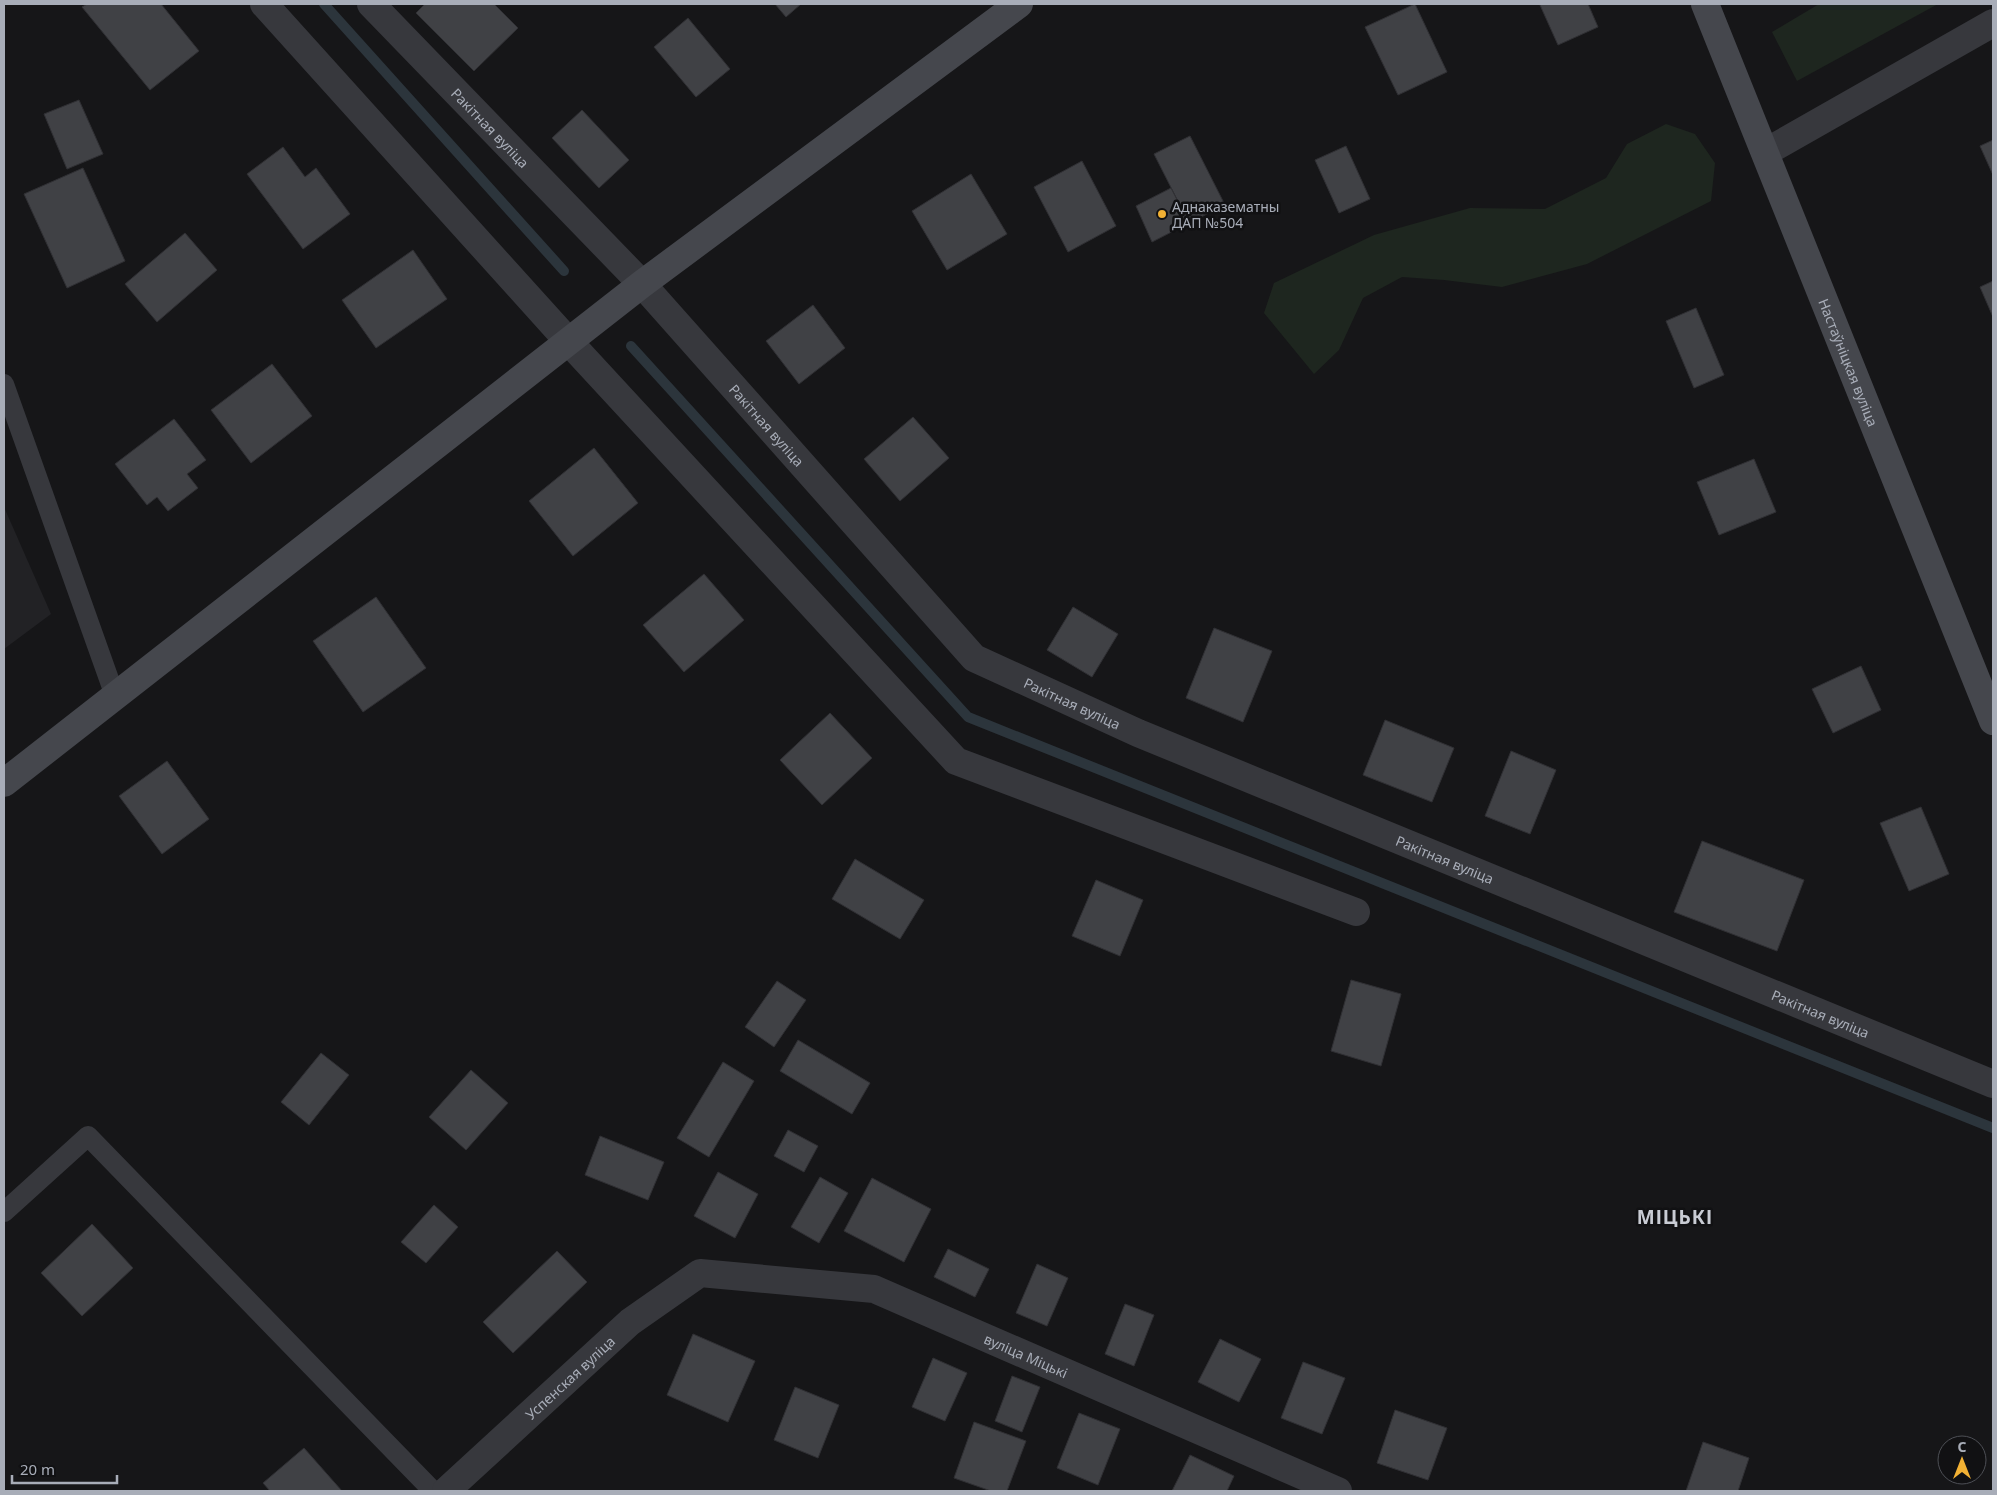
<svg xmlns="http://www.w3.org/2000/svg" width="1997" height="1495" font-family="'Noto Sans',sans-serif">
	<rect width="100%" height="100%" fill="#161618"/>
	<polygon fill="#222225" points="4,507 51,614 4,649"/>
	<g fill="#1e261f">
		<polygon points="1819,4 1938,4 1797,81 1772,32"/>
		<polygon points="1666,124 1695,134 1715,163 1711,201 1587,264 1502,287 1444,280 1402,277 1363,298 1339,350 1314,374 1264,313 1274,283 1374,235 1470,208 1545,209 1606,178 1627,144"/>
	</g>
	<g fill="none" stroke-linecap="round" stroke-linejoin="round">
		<g stroke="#2c353c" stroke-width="10">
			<polyline points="324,4 564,271"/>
			<polyline points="631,346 968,717 1993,1128"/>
		</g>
	</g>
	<g fill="#404145" stroke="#303034">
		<polygon points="87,4 161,4 199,51 150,90 82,7"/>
		<polygon points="425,4 494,4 518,28 474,71 416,13"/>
		<polygon points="775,4 801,4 786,17"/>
		<polygon points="1415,4 1447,72 1398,95 1365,27"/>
		<polygon points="1543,4 1588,4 1598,27 1558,45 1540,5"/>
		<polygon points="688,18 730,69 696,97 654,47"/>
		<polygon points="79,100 103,154 67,169 44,114"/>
		<polygon points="582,110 629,160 599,188 552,138"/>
		<polygon points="1190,136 1225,205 1189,223 1154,154"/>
		<polygon points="1993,140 1993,175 1980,146"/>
		<polygon points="1346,146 1370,199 1339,213 1315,160"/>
		<polygon points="283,147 305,177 316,168 350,214 303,249 247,174"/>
		<polygon points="1082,161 1116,226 1068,252 1034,187"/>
		<polygon points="83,168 125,261 67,288 24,194"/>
		<polygon points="971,174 1007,234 947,270 912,211"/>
		<polygon points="1171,188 1189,223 1152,242 1136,206"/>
		<polygon points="185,233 217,270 157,322 125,284"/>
		<polygon points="413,250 447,299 376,348 342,300"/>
		<polygon points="1993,281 1993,317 1980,287"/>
		<polygon points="813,305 845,348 799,384 766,341"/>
		<polygon points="1696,308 1724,375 1694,388 1666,321"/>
		<polygon points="272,364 312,416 251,463 211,410"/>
		<polygon points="913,417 949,458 900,501 864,459"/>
		<polygon points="174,419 206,460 187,474 198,488 168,511 157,497 147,505 115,464"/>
		<polygon points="594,448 638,503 573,556 529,501"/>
		<polygon points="1754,459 1776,512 1719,535 1697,482"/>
		<polygon points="704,574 744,620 684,672 643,625"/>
		<polygon points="376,597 426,668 363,712 313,641"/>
		<polygon points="1073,607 1118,634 1092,677 1047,650"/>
		<polygon points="1214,628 1272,651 1243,722 1186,698"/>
		<polygon points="1861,666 1881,710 1833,733 1812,689"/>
		<polygon points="830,713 872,758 822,805 780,760"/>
		<polygon points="1385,720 1454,748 1432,802 1363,775"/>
		<polygon points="1511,751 1556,770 1530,834 1485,816"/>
		<polygon points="167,761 209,819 162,854 119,796"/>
		<polygon points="1921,807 1949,874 1909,891 1880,823"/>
		<polygon points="1702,841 1804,880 1777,951 1674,912"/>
		<polygon points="855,859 924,900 900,939 832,899"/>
		<polygon points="1096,880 1143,900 1120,956 1072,936"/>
		<polygon points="1351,980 1401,994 1381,1066 1331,1051"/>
		<polygon points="777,981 806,1000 774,1047 745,1027"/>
		<polygon points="798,1040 870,1083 852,1114 780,1071"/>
		<polygon points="321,1053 349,1075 309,1125 281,1102"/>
		<polygon points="723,1062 754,1081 709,1157 677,1138"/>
		<polygon points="471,1070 508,1103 466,1150 429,1117"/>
		<polygon points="788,1130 818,1146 804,1172 774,1156"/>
		<polygon points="600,1136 664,1162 648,1200 585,1175"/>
		<polygon points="718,1172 758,1194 735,1238 694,1216"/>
		<polygon points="820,1177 848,1193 819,1243 791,1227"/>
		<polygon points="872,1178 931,1209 904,1262 844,1231"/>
		<polygon points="434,1205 458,1227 426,1263 401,1242"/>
		<polygon points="92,1224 133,1268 82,1316 41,1273"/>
		<polygon points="948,1249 989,1269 975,1297 934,1277"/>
		<polygon points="557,1251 587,1282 513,1353 483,1322"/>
		<polygon points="1037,1264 1068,1278 1047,1326 1016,1313"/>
		<polygon points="1125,1304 1154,1315 1134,1366 1105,1354"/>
		<polygon points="693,1334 755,1361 728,1422 667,1395"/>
		<polygon points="1220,1339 1261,1359 1239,1402 1198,1382"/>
		<polygon points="933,1358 967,1373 945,1421 912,1407"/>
		<polygon points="1303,1362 1345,1378 1322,1434 1281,1418"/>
		<polygon points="1012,1376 1040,1387 1022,1432 995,1421"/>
		<polygon points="795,1387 839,1405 818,1458 774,1440"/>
		<polygon points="1395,1410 1447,1428 1428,1480 1377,1463"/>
		<polygon points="1079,1413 1120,1429 1098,1485 1057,1468"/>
		<polygon points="974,1422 1026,1441 1007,1491 991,1491 954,1478"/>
		<polygon points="1703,1442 1749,1458 1738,1491 1686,1491"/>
		<polygon points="304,1448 342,1491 270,1491 263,1483"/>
		<polygon points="1190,1455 1234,1476 1227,1491 1172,1491"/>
	</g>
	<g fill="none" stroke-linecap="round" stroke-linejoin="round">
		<g stroke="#37383d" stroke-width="20">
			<polyline points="4,384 115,696"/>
			<polyline points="4,1212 88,1136 433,1491"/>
		</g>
		<g stroke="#37383d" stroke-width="28">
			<polyline points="264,4 569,342 956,761 1356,912"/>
			<path id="s1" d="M 371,4 L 642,284 L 974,658 L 1138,733 L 1993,1084"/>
			<polyline points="1766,152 1993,23"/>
			<path id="s2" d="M 446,1491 L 630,1322 L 700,1273 L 874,1289 L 1338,1491"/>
		</g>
		<g stroke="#45474d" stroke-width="28">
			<path id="s3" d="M 1705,4 L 1993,721"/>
			<polyline points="4,783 642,284 1019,4"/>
		</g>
	</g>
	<circle fill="#f2b134" stroke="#111113" stroke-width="2" cx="1162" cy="214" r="5"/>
	<g text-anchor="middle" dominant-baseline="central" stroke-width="5" stroke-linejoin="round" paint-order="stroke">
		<g font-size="14" fill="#a8adb8" stroke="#111113">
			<text stroke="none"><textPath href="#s1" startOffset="172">Ракітная вуліца</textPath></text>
			<text stroke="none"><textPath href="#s3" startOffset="386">Настаўніцкая вуліца</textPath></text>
			<text stroke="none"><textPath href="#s1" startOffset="578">Ракітная вуліца</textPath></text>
			<text stroke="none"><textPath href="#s1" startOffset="998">Ракітная вуліца</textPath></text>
			<text stroke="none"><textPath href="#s1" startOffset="1402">Ракітная вуліца</textPath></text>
			<text stroke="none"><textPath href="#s1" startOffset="1808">Ракітная вуліца</textPath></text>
			<text stroke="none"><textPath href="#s2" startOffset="676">вуліца Міцькі</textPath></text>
			<text stroke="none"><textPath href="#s2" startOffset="168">Успенская вуліца</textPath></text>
		</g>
		<g font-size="14" fill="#a8adb8" stroke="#111113" text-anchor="start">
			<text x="1172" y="206">Аднаказематны<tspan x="1172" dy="16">ДАП №504</tspan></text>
		</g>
		<g font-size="19" font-weight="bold" letter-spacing="1" fill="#c9ccd4" stroke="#111113">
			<text x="1675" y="1217">МІЦЬКІ</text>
		</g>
	</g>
	<rect width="1997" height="1495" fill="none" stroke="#a8adb8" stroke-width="10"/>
	<g transform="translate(1962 1460)"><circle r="24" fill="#111113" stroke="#4d4f55"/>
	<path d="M0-4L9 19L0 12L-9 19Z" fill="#f2b134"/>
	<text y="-8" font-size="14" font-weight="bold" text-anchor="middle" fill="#a8adb8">С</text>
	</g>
	<path d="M12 1475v8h105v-8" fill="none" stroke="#a8adb8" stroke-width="2.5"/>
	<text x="20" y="1475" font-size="15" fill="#a8adb8" stroke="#111113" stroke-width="4" paint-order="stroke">20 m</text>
</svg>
